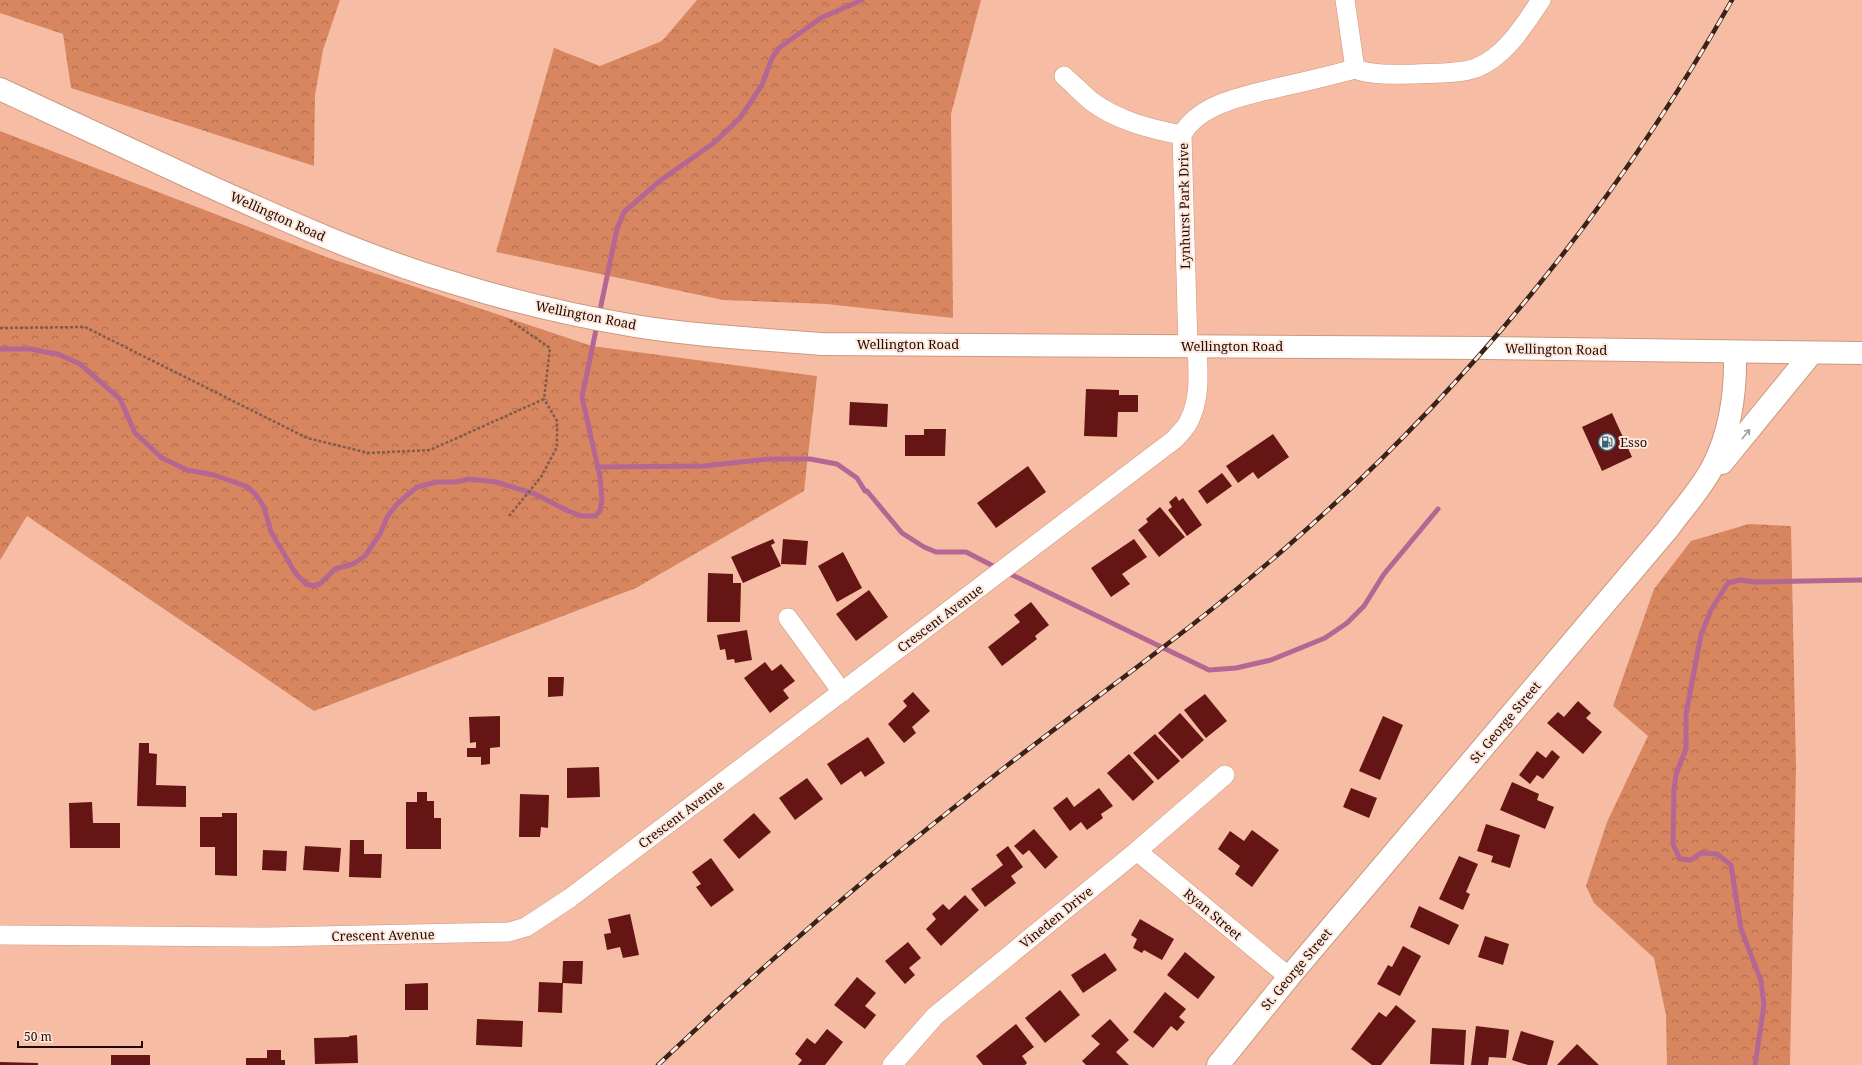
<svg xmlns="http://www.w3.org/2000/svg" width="1862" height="1065" font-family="'Noto Serif',serif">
	<defs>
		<pattern id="forest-crowns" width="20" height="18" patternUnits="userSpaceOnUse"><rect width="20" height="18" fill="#d8865f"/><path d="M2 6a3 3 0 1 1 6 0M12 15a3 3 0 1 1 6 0" fill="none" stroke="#af6c4c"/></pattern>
	</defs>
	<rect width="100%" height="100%" fill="#f6bda4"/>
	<g fill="url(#forest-crowns)">
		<polygon points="0,0 340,0 323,50 315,95 314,166 71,88 63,34 0,13"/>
		<polygon points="697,0 981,0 951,114 953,318 827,304 723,300 496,252 554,48 600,66 662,41"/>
		<polygon points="0,131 329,258 592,346 817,376 804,491 636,588 314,711 27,516 0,560"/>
		<polygon points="1749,524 1791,526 1796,768 1790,1065 1667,1065 1666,1015 1654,958 1594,903 1586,886 1607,822 1648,736 1613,706 1654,589 1691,541"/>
	</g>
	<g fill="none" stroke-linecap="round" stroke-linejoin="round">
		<g stroke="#b56794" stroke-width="5">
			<polyline points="599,315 617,229 624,212 661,180 715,142 740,118 762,85 772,58 779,48 821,18 862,0"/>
			<polyline points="0,349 31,349 45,352 58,354 80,364 120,399 135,433 162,458 187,470 214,475 248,487 256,495 264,507 271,532 296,574 306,584 313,586 320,584 335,569 353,564 365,556 380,534 387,517 397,504 417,487 437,482 456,482 469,479 496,482 535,494 568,511 582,516 595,516 600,511 602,501 600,477 582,397 597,325"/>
			<polyline points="597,467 704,466 768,459 810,459 837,464 857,478 865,491 867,491 902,533 924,547 936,552 966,552 999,569"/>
			<polyline points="1006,572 1209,670 1236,668 1271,660 1325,638 1347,623 1364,606 1384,574 1438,509"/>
			<polyline points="1755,1065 1764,1005 1761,981 1741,929 1731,865 1717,854 1701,853 1691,860 1680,859 1673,844 1674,790 1676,774 1686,749 1686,714 1701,635 1711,610 1728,583 1740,580 1755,582 1862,580"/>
		</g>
	</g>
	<g fill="#661515">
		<polygon points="1086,389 1119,390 1119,395 1138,395 1138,412 1118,412 1117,437 1084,436"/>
		<polygon points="850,402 888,404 887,427 849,425"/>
		<polygon points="1612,413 1632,457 1602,471 1582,427"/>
		<polygon points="924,429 946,429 945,456 905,456 905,435 924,435"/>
		<polygon points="1273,434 1289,457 1258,479 1253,472 1238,483 1226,466"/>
		<polygon points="1028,466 1046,492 996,528 977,503"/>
		<polygon points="1222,473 1232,486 1207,504 1198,491"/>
		<polygon points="1176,496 1179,501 1183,498 1202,525 1187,536 1168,510 1172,507 1169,502"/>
		<polygon points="1160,507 1185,537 1159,557 1138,530 1148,522 1146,519"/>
		<polygon points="773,539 775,543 771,545 781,566 743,583 731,557"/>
		<polygon points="783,539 808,541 806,565 781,564"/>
		<polygon points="1134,539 1147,557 1122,574 1130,584 1111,597 1091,568"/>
		<polygon points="843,552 862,588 837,602 818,566"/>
		<polygon points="708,573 733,574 733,583 741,583 740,622 707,622"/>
		<polygon points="869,590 888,617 856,641 836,614"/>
		<polygon points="1031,602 1049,625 1035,636 1037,639 1002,666 988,647 1020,622 1014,615"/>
		<polygon points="747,630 752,660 735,663 734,659 727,660 725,649 720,650 717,635"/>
		<polygon points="765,662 772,671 781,664 795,681 783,690 789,698 770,713 744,678"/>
		<polygon points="548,677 564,677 563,696 548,697"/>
		<polygon points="913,692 930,711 912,727 916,733 904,743 888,724 907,706 903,701"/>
		<polygon points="1205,694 1227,721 1206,738 1184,710"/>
		<polygon points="1578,701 1591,713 1586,718 1602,732 1583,754 1547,723 1558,712 1564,717"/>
		<polygon points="1180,713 1204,740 1182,759 1158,733"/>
		<polygon points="500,716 500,747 490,748 490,764 481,765 481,757 467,757 467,748 476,748 476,742 470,743 469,717"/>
		<polygon points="1383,716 1403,725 1380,780 1359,771"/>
		<polygon points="1155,734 1180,761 1158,780 1133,753"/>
		<polygon points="868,737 885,763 865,777 861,771 841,785 827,764"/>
		<polygon points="139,743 149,743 149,753 157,754 156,785 186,786 186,807 137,806"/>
		<polygon points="1552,750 1560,757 1543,779 1537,775 1530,784 1519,775 1537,751 1546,758"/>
		<polygon points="1129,754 1154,782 1133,801 1107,773"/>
		<polygon points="599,767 600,797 567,798 567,768"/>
		<polygon points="807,778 823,799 795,820 779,798"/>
		<polygon points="1512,782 1539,794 1537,800 1554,807 1545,829 1500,810"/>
		<polygon points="1099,788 1113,806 1101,814 1103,818 1087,830 1081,822 1070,831 1053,808 1067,797 1074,807"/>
		<polygon points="1351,788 1377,798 1369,818 1343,807"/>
		<polygon points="417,792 427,792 427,801 434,801 434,818 441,818 441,849 406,849 406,802 417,802"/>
		<polygon points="520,794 549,795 548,828 541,827 540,837 519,837"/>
		<polygon points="92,802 93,823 120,823 120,848 70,848 69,803"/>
		<polygon points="222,813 237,813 237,876 215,875 215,847 200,847 200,817 222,817"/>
		<polygon points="754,813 771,832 739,859 723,840"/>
		<polygon points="1486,824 1520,835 1510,868 1491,862 1493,856 1477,851"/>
		<polygon points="1034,829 1058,857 1045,869 1029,850 1023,855 1014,846"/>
		<polygon points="1252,830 1279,850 1252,887 1235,874 1240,866 1218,849 1230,831 1244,841"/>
		<polygon points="350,840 364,840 364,854 382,854 381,878 349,877"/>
		<polygon points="305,846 341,848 339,872 303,870"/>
		<polygon points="1008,846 1023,867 1011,876 1016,883 985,907 971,889 1003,865 996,855"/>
		<polygon points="263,850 287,851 286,871 262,870"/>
		<polygon points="1459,856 1478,864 1466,892 1470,894 1463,910 1439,899"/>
		<polygon points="711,858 734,890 711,907 696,887 701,884 692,872"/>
		<polygon points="965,895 979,910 941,946 926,929 936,919 932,914 943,904 949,910"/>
		<polygon points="1419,906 1459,925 1449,945 1410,927"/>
		<polygon points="630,914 639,955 623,958 620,947 607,950 604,934 611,933 608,919"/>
		<polygon points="1140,919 1174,939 1162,960 1144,950 1142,953 1133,948 1137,939 1131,935"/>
		<polygon points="1485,936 1509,944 1503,965 1478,957"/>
		<polygon points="908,942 921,958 909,968 915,975 905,984 885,961"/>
		<polygon points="1403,946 1421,956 1400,996 1377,984 1388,965 1392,967"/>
		<polygon points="1185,952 1215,977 1198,999 1167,975"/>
		<polygon points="1105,953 1117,970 1083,993 1071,975"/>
		<polygon points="563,961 583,961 582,984 563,983 562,1013 538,1012 539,982 562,983"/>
		<polygon points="857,977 876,993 865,1006 876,1015 865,1029 834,1005"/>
		<polygon points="428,983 428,1010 405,1010 405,984"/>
		<polygon points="1060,990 1080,1015 1045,1043 1025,1018"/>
		<polygon points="1165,992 1186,1009 1179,1017 1185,1022 1177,1031 1171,1026 1153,1048 1133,1032"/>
		<polygon points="1396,1005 1416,1021 1381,1065 1372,1065 1351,1049 1379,1012 1386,1017"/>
		<polygon points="477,1019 523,1021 522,1047 476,1045"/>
		<polygon points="1110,1019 1129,1040 1116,1052 1129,1065 1086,1065 1082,1061 1100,1044 1091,1036"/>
		<polygon points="1016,1024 1034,1047 1022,1056 1027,1063 1025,1065 983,1065 976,1056"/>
		<polygon points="1476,1026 1509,1030 1506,1058 1489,1057 1488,1065 1471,1065"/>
		<polygon points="1432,1028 1466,1030 1464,1065 1430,1064"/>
		<polygon points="827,1029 843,1042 825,1065 798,1065 802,1060 795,1054 807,1038 815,1044"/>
		<polygon points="1521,1031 1554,1041 1547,1065 1528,1065 1512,1060"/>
		<polygon points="357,1035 358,1063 315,1064 314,1038 349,1037 349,1036"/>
		<polygon points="1577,1044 1599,1065 1557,1065"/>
		<polygon points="267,1050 281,1050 281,1060 285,1060 285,1065 246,1065 246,1058 267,1058"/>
		<rect x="111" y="1055" width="39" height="10"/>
		<polygon points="0,1062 38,1063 38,1065 0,1065"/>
	</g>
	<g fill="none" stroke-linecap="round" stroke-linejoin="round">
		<g stroke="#cd977e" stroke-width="20">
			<g id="street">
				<path d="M 1345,0 L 1355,69 C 1375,76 1394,74 1415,74 C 1435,73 1458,74 1476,68 C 1505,57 1525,24 1541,0"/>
				<path d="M 1064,76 C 1073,84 1082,93 1091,101 C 1118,121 1150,129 1182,135"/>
				<path d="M 1188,346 L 1182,135 C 1199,102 1253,94 1285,86 C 1308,81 1332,75 1355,69"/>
				<polyline points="788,618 842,692"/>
				<polyline points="1137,851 1289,977"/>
				<path d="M 0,935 L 269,937 L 509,932 L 526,927 L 570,898 L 1175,439 C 1180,433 1186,428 1189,421 C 1201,398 1198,371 1197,346"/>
				<polyline points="892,1065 935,1016 1137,851 1225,775"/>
			</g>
		</g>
		<g stroke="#cd977e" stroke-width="24">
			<g id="secondary">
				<path d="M 0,89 C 66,120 132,150 198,181 C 282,219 368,258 457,284 C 515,302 575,316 635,326 C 697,336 759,339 821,344 L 1485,348 L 1862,353"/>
				<polyline points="1722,463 1811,354"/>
				<path d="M 1218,1065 L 1289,977 L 1668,529 C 1683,508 1703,487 1714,464 C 1731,429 1736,391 1735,352"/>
			</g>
		</g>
		<g stroke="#815c4d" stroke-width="2.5" stroke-dasharray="3 2" stroke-linecap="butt">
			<polyline points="0,328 85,327 307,438 369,453 430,450 544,399 550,348 508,319"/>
			<polyline points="509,516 541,477 557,447 557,421 544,399"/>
		</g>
		<use href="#street" stroke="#fff" stroke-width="19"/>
		<use href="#secondary" stroke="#fff" stroke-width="22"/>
		<g stroke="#392218" stroke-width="4.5">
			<path id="rail" d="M 658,1065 C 765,963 878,866 995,775 C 1093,698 1196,627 1290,544 C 1466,390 1617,204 1732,0"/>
		</g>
		<use href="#rail" stroke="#ffe7dc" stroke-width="3" stroke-dasharray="9" stroke-linecap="butt"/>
	</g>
	<defs><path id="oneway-shaft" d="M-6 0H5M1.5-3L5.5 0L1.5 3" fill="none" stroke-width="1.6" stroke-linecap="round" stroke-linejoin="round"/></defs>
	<use stroke="#a59d9b" href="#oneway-shaft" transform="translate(1746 434) rotate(-51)"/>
	<defs>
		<g id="fuel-ring" transform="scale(0.9)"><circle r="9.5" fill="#ffe7dc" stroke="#2c6980" stroke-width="1.5"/><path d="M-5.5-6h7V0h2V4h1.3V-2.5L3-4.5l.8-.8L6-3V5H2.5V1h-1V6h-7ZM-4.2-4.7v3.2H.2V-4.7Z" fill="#2c6980"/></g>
	</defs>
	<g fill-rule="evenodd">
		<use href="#fuel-ring" x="1607" y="442"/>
	</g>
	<g text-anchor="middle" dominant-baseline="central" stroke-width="4" stroke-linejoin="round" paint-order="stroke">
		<g font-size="13" fill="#1e0b04" stroke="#ffe7dc">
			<text transform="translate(1184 206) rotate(-91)">Lynhurst Park Drive</text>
			<text transform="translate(278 216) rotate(24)">Wellington Road</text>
			<text transform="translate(586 315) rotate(11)">Wellington Road</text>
			<text x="908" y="344">Wellington Road</text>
			<text x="1232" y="346">Wellington Road</text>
			<text transform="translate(1556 349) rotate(1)">Wellington Road</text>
			<text transform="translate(940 618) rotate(-37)">Crescent Avenue</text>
			<text transform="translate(1505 722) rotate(-50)">St. George Street</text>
			<text transform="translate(681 814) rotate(-37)">Crescent Avenue</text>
			<text transform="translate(1213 914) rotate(40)">Ryan Street</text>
			<text transform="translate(1056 917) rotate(-39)">Vineden Drive</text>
			<text transform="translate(383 935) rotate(-1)">Crescent Avenue</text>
			<text transform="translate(1296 969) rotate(-50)">St. George Street</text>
		</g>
		<g font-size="13" fill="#1e0b04" stroke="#ffe7dc" text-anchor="start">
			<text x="1620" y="442">Esso</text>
		</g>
	</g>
	<path d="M18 1041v6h124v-6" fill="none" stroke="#1e0b04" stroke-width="2"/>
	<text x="24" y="1041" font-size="12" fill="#1e0b04" stroke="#ffe7dc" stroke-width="3" paint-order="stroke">50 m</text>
</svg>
